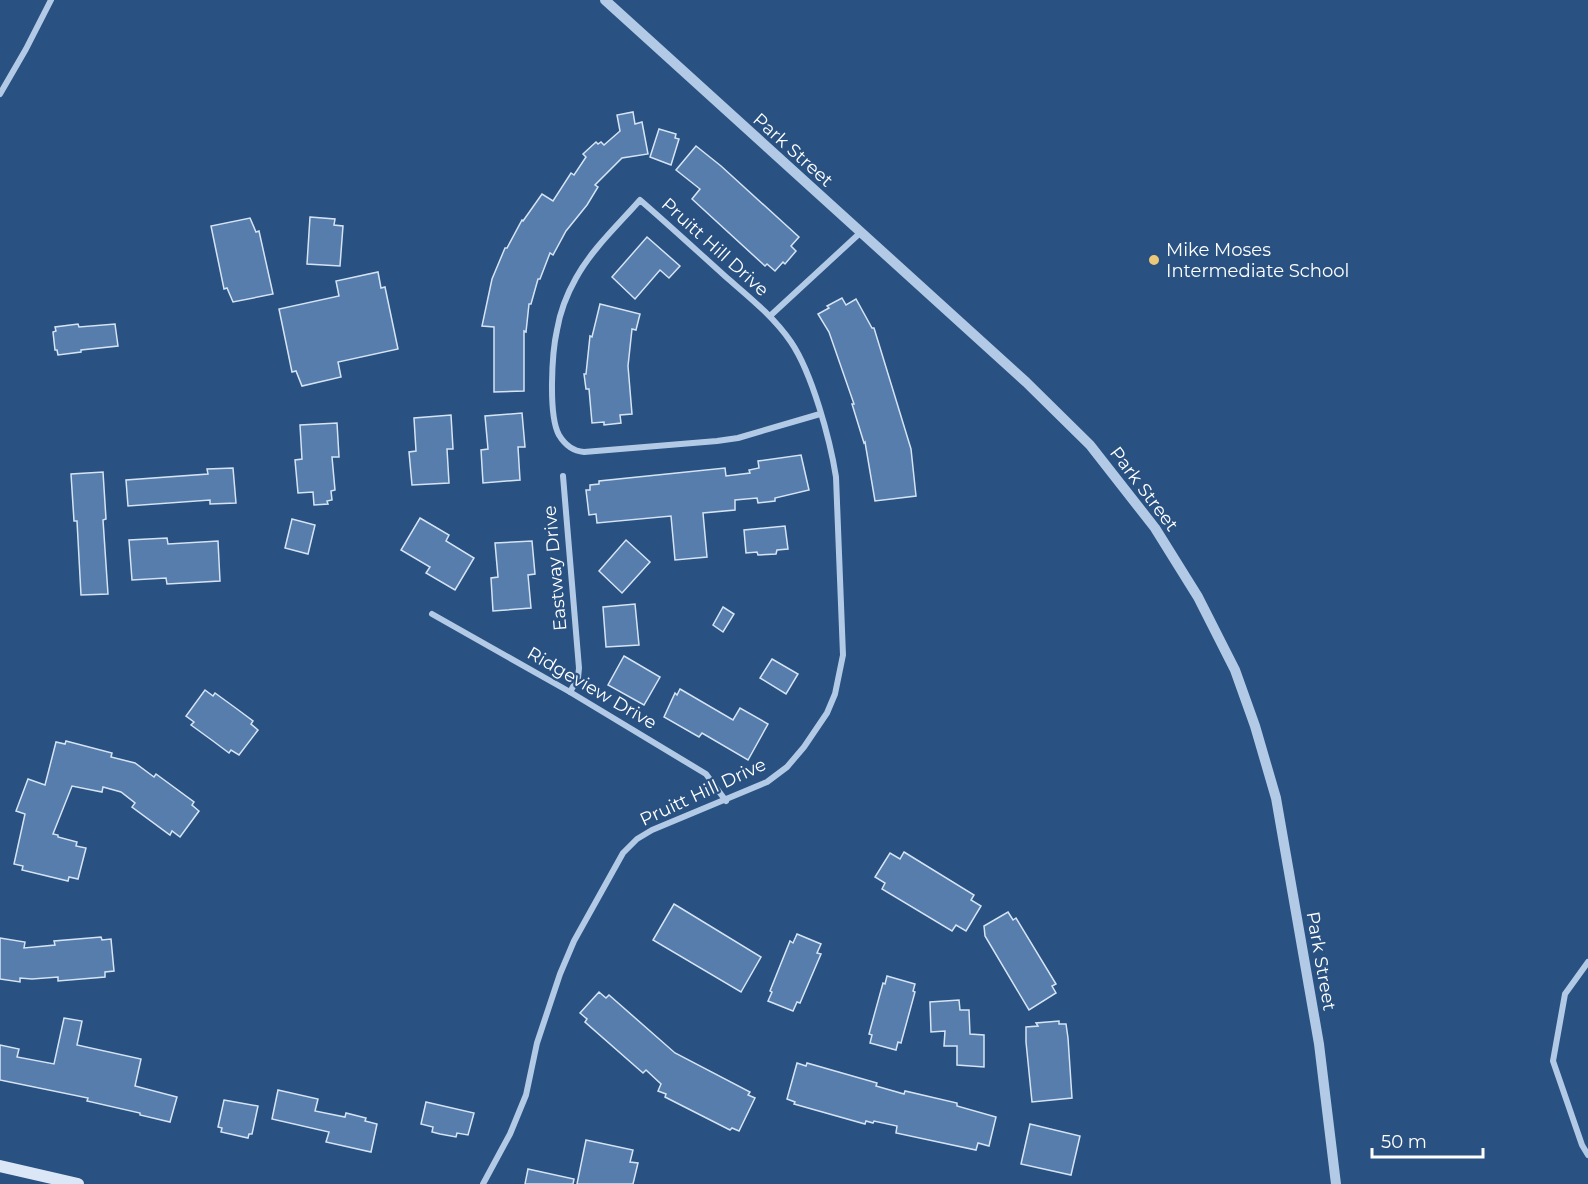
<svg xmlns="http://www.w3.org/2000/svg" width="1588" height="1184" font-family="Montserrat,sans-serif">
	<rect width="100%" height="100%" fill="#295181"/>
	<g fill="#567dab" stroke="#d5e4f5" stroke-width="1.5">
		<polygon points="633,112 635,124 642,122 648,154 622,158 595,185 598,187 587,205 566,231 553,255 550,253 540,279 538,279 531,304 529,304 526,332 524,331 524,391 494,392 494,327 482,326 492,279 505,248 507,248 522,220 523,221 542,194 553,201 571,173 574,175 586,157 583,154 596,142 598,144 601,142 604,145 620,131 617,115"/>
		<polygon points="659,129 676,134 675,138 679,139 671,165 650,157"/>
		<polygon points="696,146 721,166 799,237 791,246 796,251 785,264 783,262 775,271 767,264 765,266 692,199 700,189 676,170"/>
		<polygon points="310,217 335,219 334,225 343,226 340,266 307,264"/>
		<polygon points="250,218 256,232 259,231 273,294 233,302 227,288 224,289 211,226"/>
		<polygon points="647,237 680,266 669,278 660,270 635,299 612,277"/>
		<polygon points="378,272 381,288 385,287 398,349 338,362 341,377 302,386 296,371 292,372 279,309 339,296 336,281"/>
		<polygon points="842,298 846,305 856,299 872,328 874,328 911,449 916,496 875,501 865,442 864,443 852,404 854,404 829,332 818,314 829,308 827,306"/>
		<polygon points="600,304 640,314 636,330 632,329 628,366 632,414 620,415 621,423 604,425 604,422 592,423 589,389 586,389 584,374 586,374 590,336 592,337"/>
		<polygon points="78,324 79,327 115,324 118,346 81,350 81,352 58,355 57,350 55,350 53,332 56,331 55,327"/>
		<polygon points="522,413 525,447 518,447 520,480 483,483 481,450 488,449 485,416"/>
		<polygon points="451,415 453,449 447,449 449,483 412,485 409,452 416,451 414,418"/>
		<polygon points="337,423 339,457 332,457 335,490 331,491 332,500 327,501 328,504 314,505 313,492 298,493 295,460 302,459 300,425"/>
		<polygon points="801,455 809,490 775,498 775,501 758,503 757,498 735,500 735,510 703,513 707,557 675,560 671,516 597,523 596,514 589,515 586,490 590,490 590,485 599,484 599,481 725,468 726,476 750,473 749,470 759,468 758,461"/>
		<polygon points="233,468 236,503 210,504 210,500 128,506 126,480 208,474 207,469"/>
		<polygon points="103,472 106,519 103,520 108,594 81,595 77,521 74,521 71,474"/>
		<polygon points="420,518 449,535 446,541 474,558 455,590 426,573 430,567 401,550"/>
		<polygon points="292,519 315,525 308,554 285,548"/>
		<polygon points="785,526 788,549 777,550 776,554 758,555 757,552 746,553 744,530"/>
		<polygon points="167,538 168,544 218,541 220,581 167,584 166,578 132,580 129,540"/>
		<polygon points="626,540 650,562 622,593 599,571"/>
		<polygon points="532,541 535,574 528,575 531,608 493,611 491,578 498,577 495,543"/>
		<polygon points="635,604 639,645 606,647 603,607"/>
		<polygon points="723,607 734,614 723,632 713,625"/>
		<polygon points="624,656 660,677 644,705 608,685"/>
		<polygon points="772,659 798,674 786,694 760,678"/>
		<polygon points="680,689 733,720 740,708 768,724 748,760 702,733 699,737 664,717 675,693 677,695"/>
		<polygon points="205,690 213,696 215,693 237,709 253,721 251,724 258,730 239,755 231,750 229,753 213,741 191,725 194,722 186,716"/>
		<polygon points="66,741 112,753 111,757 135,763 154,777 156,774 194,802 192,805 199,811 180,837 172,831 170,835 132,807 135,803 121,792 103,787 102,792 72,786 53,834 58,835 58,837 77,842 76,846 86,848 78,879 69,877 68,881 22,870 23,866 14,864 25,814 16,811 28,779 45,785 56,742 65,744"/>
		<polygon points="904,852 974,895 971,900 981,906 966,931 956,925 952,931 882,889 885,883 875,877 890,853 900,859"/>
		<polygon points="674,904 761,957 741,992 653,940"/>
		<polygon points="1008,912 1013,920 1016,918 1056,984 1052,986 1056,993 1029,1010 985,936 984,926"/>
		<polygon points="797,934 821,944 817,953 821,954 800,1003 797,1002 793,1011 768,1001 772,992 770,991 790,941 793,943"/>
		<polygon points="101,937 102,940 111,939 114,971 105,972 105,977 58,981 58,977 32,979 20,978 20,982 0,979 0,938 25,942 24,948 55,945 54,941"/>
		<polygon points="887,976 915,984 913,991 915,992 901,1043 898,1042 896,1050 870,1043 872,1035 869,1034 883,983 885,984"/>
		<polygon points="599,992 606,998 609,995 675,1053 750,1092 748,1095 755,1098 739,1131 732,1128 730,1130 665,1097 666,1094 658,1091 661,1084 646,1070 643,1073 585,1022 587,1019 580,1013"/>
		<polygon points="959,1000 960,1010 969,1010 970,1034 984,1035 984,1067 957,1065 957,1046 944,1046 945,1031 931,1032 930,1002"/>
		<polygon points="64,1018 82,1021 77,1045 141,1059 135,1086 177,1097 170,1122 140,1115 140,1113 87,1101 88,1098 0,1080 0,1045 19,1049 17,1057 54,1064"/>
		<polygon points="1059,1021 1059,1024 1066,1024 1068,1038 1072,1098 1032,1102 1026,1042 1026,1027 1038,1026 1036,1023"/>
		<polygon points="797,1063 806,1066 807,1063 877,1083 876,1086 904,1094 905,1091 957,1103 957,1106 996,1117 989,1146 978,1143 976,1150 896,1133 897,1126 874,1121 873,1123 866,1121 865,1124 794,1104 795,1102 787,1099"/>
		<polygon points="278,1090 318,1099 315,1111 345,1117 346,1113 366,1118 365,1121 377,1124 371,1152 326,1142 329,1132 272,1119"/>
		<polygon points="224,1100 258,1106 252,1134 249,1134 248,1138 221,1132 222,1128 218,1127"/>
		<polygon points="426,1102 474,1113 468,1135 457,1133 456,1137 440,1134 432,1132 433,1127 421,1124"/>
		<polygon points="1030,1124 1080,1136 1071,1175 1021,1164"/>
		<polygon points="586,1140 633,1150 630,1162 638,1163 633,1184 577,1184"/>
		<polygon points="528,1169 574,1179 573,1184 525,1184"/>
	</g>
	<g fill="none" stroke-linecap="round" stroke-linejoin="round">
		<g stroke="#b2cae6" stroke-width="6">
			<polyline points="0,94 26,49 51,0"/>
			<polyline points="770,316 860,233"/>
			<polyline points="563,476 579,668 578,678 570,692"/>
			<polyline points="432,614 570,692 706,774 726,801"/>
			<polyline points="1588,962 1565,994 1553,1061 1582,1145 1588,1155"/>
			<path d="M 483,1184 L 510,1134 L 526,1095 L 537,1043 L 560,974 L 574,941 L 623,853 L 637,839 L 652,830 L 767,782 L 787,767 L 804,747 L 827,713 L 835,694 L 843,655 L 836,477 C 830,439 812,373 791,342 C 773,316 749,297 726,277 C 697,251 669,225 640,200 C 618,225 592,249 576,278 C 567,294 560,312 557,330 C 552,352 548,415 559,435 C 565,445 572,451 584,452 L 717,441 L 738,438 L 820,414"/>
		</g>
		<polyline stroke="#b2cae6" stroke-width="10" points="605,0 1026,382 1090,445 1155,528 1198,597 1235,670 1255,726 1276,798 1319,1044 1336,1184"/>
		<polyline stroke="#dbe7f6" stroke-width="12" points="0,1166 78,1184"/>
	</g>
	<circle fill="#ecc979" stroke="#295181" stroke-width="2" cx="1154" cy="260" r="6"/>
	<g text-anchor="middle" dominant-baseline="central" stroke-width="4.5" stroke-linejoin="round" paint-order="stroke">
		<g font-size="18" fill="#fff" stroke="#295181">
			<text transform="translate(793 150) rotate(42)">Park Street</text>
			<text transform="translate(715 247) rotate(42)">Pruitt Hill Drive</text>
			<text transform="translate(1144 489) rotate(53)">Park Street</text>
			<text transform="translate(555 568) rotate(-95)">Eastway Drive</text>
			<text transform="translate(592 688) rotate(30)">Ridgeview Drive</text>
			<text transform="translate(703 792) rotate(-25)">Pruitt Hill Drive</text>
			<text transform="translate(1321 961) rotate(80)">Park Street</text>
		</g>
		<g font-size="18" fill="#fff" stroke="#295181" text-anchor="start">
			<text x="1166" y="250">Mike Moses<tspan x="1166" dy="21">Intermediate School</tspan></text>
		</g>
	</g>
	<path d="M1372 1148v9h111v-9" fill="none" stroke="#ffffff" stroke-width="3"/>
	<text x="1381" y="1148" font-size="18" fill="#ffffff" stroke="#295181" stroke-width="4.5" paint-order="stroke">50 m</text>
</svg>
